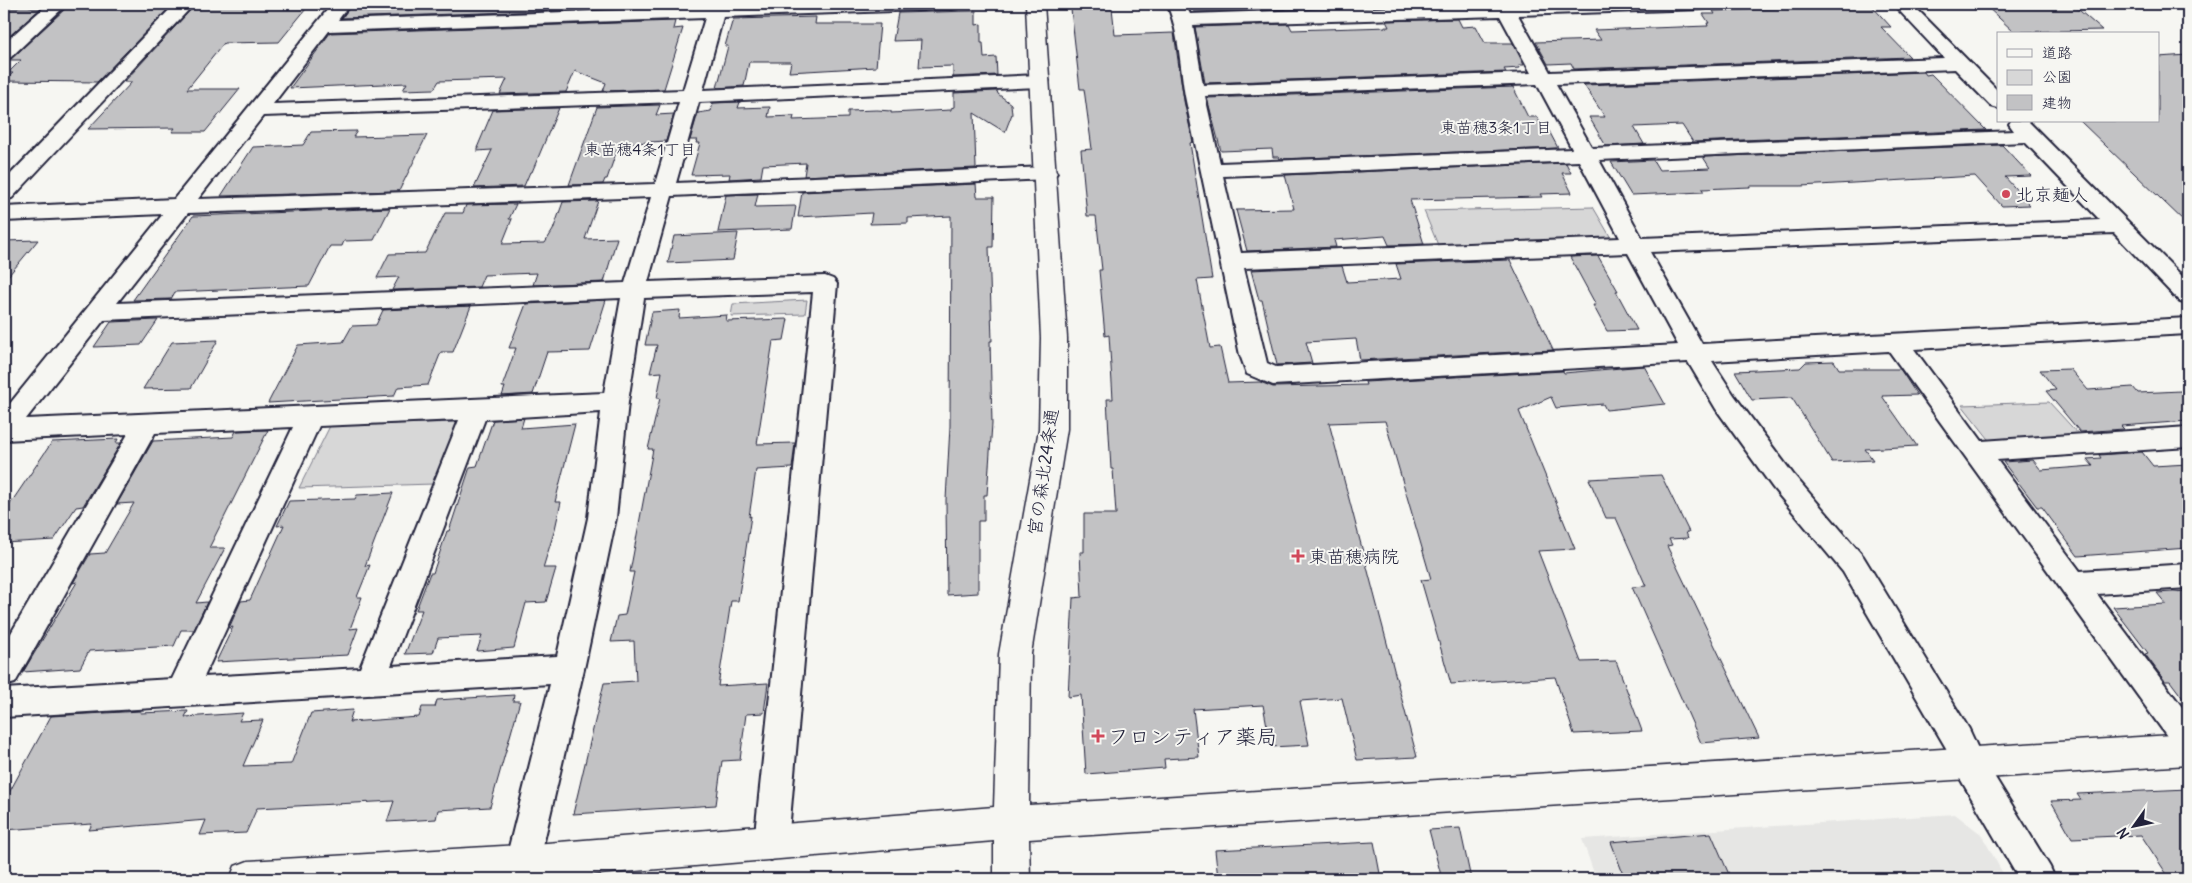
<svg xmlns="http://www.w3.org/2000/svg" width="2192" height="883" font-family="Delius,'Klee One',sans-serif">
	<rect width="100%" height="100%" fill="#f6f6f2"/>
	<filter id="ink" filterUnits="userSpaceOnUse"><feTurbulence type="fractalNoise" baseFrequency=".02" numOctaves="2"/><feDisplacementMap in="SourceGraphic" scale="10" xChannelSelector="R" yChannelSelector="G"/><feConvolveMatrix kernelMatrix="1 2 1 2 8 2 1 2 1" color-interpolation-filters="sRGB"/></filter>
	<g filter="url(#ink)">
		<polygon fill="#e6e6e4" points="1955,814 1981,834 2006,879 1596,879 1582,839"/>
		<g fill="#d7d7d7" stroke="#7c7c89">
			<polygon points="1593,207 1611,238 1438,245 1424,211"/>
			<polygon points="807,300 805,314 731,316 733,304"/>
			<polygon points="2049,402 2082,438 1992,443 1962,405"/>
			<polygon points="459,422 434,484 299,488 330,426"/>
		</g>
		<g fill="#c2c2c4" stroke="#22223b">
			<polygon points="124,4 173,4 97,82 4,81 13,73 8,73 21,60 6,60 12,58 66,8 120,8"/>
			<polygon points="196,4 310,4 279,42 224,43 187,89 240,89 205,132 172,132 175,128 88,129 132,82 124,82"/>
			<polygon points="352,4 679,4 678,6 342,18"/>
			<polygon points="1193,4 1239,4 1240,7 1284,5 1285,9 1194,12"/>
			<polygon points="1984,4 2072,4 2102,30 2014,32"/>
			<polygon points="1871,5 1891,27 1881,27 1910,57 1574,69 1571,63 1548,64 1536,42 1601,40 1594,30 1708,26 1707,23 1709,23 1703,14 1715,14 1713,11"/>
			<polygon points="4,8 41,8 4,41"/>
			<polygon points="1112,8 1115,35 1174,33 1184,101 1193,142 1190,143 1212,279 1197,280 1210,348 1220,347 1228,383 1260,382 1273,387 1366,385 1365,382 1563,371 1564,373 1644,366 1665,404 1606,410 1603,404 1556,408 1551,397 1519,411 1575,549 1538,551 1581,662 1616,661 1642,731 1574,734 1555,677 1451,684 1421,580 1431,579 1385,421 1329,423 1417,757 1357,760 1342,698 1300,701 1309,745 1271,747 1263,705 1193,709 1199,757 1164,759 1165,768 1086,774 1081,695 1068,697 1073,598 1082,597 1080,552 1084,552 1084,514 1116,514 1113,469 1111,469 1107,399 1113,399 1109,335 1105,336 1099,270 1102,270 1096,216 1087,216 1081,150 1092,149 1084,89 1080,89 1071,9"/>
			<polygon points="976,11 976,25 981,24 981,43 983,43 984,58 996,57 997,75 953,77 953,66 919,67 921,40 893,41 898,13"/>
			<polygon points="816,17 815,24 880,24 876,67 789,72 791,62 749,62 744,86 717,88 728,46 725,46 733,19"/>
			<polygon points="1458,19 1462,27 1476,26 1485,43 1513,43 1524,65 1519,65 1520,68 1504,69 1506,72 1205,83 1195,27 1289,24 1292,30 1389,27 1386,21"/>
			<polygon points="675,21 673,29 683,28 664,89 603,91 606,83 575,71 566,92 500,94 507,79 439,81 434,89 403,90 407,83 290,88 330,33"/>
			<polygon points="2188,55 2188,225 2080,121 2158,121 2158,57"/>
			<polygon points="1924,72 1926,75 1931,74 1986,130 1693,142 1682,125 1634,127 1644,144 1606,146 1589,117 1605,117 1584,85"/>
			<polygon points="1513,87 1528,117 1537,117 1545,131 1549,131 1558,148 1280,159 1279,157 1273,157 1272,149 1221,151 1207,98"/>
			<polygon points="997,91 998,94 1011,104 1012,114 1005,132 974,113 976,168 804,176 806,163 763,165 761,177 729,179 730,174 691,175 700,143 696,143 697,140 690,140 698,113 711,111 713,103 740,102 738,108 770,107 768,117 794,116 793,120 848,118 848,111 877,110 891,111 891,113 951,110 951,108 954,107 954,93"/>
			<polygon points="660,105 656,115 674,114 666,141 619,144 607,179 605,179 603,184 569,185 597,107"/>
			<polygon points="559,108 532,172 530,172 524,186 474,188 492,150 477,151 479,148 477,148 493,110"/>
			<polygon points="357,131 353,137 427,135 399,191 221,196 253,147 303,145 311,132"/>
			<polygon points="2002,145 2031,176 2005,177 2030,205 2002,206 1975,176 1801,186 1749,186 1750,187 1702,189 1704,192 1631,195 1611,162 1653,160 1659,170 1710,168 1703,157"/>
			<polygon points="1566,163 1571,173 1562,173 1572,193 1540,194 1542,197 1410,200 1424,244 1389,245 1385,236 1334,240 1336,247 1247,251 1236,210 1294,209 1285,175"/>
			<polygon points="976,184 977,197 994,197 993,247 989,247 992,341 990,341 992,424 987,495 984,495 984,521 978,521 978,593 947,595 946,500 950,426 951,216 908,218 908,223 870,224 872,213 798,217 802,192"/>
			<polygon points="758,194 755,207 796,206 792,229 718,232 726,195"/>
			<polygon points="598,201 585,239 617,238 604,282 533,285 537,273 484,275 479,287 392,290 399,277 377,278 389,254 425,253 445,213 463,213 466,205 516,204 509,219 512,219 502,244 545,243 553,230 563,202"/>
			<polygon points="390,208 374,240 344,241 342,246 330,246 309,286 175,292 171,299 133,300 193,216"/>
			<polygon points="738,233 733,260 668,263 674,236"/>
			<polygon points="38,240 4,281 4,241"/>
			<polygon points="1598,256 1618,291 1616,291 1637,330 1607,331 1593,305 1596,305 1570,257"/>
			<polygon points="1510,260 1553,350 1360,360 1356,339 1306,342 1312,363 1277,365 1262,300 1259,300 1251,270 1342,266 1347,282 1401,279 1396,264"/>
			<polygon points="606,300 590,351 547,352 533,394 502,396 505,387 502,387 516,348 509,348 526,304"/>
			<polygon points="471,306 453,352 441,352 428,385 398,387 394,396 268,403 298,345 343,342 352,326 376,325 383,310"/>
			<polygon points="680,310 679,318 727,315 726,321 788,319 784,340 773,341 757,444 795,443 792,468 756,470 749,517 751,516 738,601 731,601 718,686 768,683 764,713 746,714 740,760 722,761 716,805 573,814 604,683 636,681 634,641 611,642 617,616 625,615 634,572 630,572 653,449 648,449 660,398 657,398 662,372 650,373 657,345 645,345 652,312"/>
			<polygon points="158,320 141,345 94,347 111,322"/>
			<polygon points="218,340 191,388 143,389 172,342"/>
			<polygon points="1834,361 1839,369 1900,369 1917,395 1882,396 1917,446 1865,449 1873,460 1832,462 1792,398 1752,400 1735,371 1800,368 1806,362"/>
			<polygon points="2070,369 2088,390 2133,387 2138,393 2181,391 2188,398 2188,421 2121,426 2124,429 2080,432 2046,391 2056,390 2040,370"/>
			<polygon points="524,418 521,428 575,424 555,502 561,502 555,529 543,568 556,568 546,602 526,603 514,648 477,651 482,636 438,638 433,653 405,654 422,610 416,610 430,573 433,573 447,531 449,531 470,467 477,466 493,420"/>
			<polygon points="268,430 209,548 225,548 196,603 207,602 194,630 181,630 174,646 89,651 80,668 23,672 77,582 73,583 90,554 105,553 134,503 117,504 153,441 233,437 236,431"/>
			<polygon points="118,439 116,443 121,443 83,506 76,507 54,540 4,543 4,513 52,442"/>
			<polygon points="2142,452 2153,466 2188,464 2188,548 2078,556 2042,507 2037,507 2003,462 2033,460 2041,470 2093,466 2087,459 2101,458 2099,455"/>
			<polygon points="1661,475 1689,532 1686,532 1688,538 1669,539 1672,545 1667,546 1759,738 1701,743 1632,587 1646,586 1616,518 1606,518 1589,479"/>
			<polygon points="393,493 365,566 370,565 357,597 362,597 350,629 358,628 348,655 216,662 233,627 229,628 241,601 250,600 284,525 277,526 289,501 355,499 357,495"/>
			<polygon points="2188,591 2188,705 2170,681 2165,681 2145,654 2148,653 2113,607 2166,604 2157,593"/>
			<polygon points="514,695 513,701 520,701 490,807 438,810 436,819 387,822 394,801 257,808 246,833 200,835 206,820 89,830 92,824 4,830 4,802 51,716 141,711 140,713 188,711 185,717 243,713 239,721 263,720 243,766 291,764 311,713 353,710 349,722 419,717 422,707 435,707 437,700"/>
			<polygon points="2188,789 2188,879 2170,879 2141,835 2072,838 2051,801 2081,800 2077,794"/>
			<polygon points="1460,828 1471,879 1442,879 1429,830"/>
			<polygon points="1711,833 1731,879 1625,879 1611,842"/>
			<polygon points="1374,842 1381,879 1218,879 1215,850"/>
		</g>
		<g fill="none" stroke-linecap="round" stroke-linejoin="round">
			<g stroke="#22223b" stroke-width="4">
				<g id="street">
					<polygon points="48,4 67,4 11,57 4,59 4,43"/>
					<polygon points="175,4 194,4 12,198 4,200 4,181"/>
					<path d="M 332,4 L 350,4 L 338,20 L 708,7 L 709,4 L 727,4 L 726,6 L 805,4 L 961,4 L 958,8 L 952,9 L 723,17 L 703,90 L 1039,75 L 1046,77 L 1049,81 L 1046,85 L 1039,87 L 699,102 L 676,183 L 1046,167 L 1053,168 L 1057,173 L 1053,178 L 1046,179 L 672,196 L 648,282 L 825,276 L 833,279 L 837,284 L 788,843 L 783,855 L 771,860 L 759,855 L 754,843 L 813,292 L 644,298 L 628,402 L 616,518 L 584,669 L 539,863 L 534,875 L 524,879 L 510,875 L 505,863 L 550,684 L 4,717 L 4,689 L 172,679 L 293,427 L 155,433 L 15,683 L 4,686 L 4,645 L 128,434 L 4,440 L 4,411 L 163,214 L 4,221 L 4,207 L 174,199 ZM 705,18 L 683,90 L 273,104 L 329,31 ZM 679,102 L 655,184 L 198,199 L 263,116 ZM 651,197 L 625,283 L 117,303 L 188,213 ZM 621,298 L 604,393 L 26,419 L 104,320 ZM 601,412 L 588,518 L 557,656 L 391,666 L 485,419 ZM 459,420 L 360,668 L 204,677 L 319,426 Z"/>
					<path d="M 1167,4 L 1185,4 L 1190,14 L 1494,4 L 1710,4 L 1707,8 L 1701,9 L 1518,15 L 1550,72 L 1944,58 L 1893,4 L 1912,4 L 1998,91 L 1998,108 L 1991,106 L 1955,69 L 1556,84 L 1592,148 L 2014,131 L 2009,124 L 2011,121 L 2028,121 L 2188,282 L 2188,304 L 2180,302 L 2114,233 L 1650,252 L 1702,344 L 2188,318 L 2188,334 L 1914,349 L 1982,441 L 2188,427 L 2188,447 L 1997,460 L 2080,571 L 2188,564 L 2188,588 L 2097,594 L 2188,715 L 2188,755 L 2177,750 L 1889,351 L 1712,361 L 1734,395 L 1793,474 L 1863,556 L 1969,729 L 1980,753 L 2050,867 L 2055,879 L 2019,879 L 1958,775 L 1946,748 L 1843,572 L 1773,488 L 1716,409 L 1688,362 L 1273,385 L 1247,374 L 1240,355 C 1222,270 1204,186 1186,101 C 1180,69 1180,34 1167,4 ZM 1500,16 L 1531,73 L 1203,85 L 1193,25 ZM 1537,84 L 1572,149 L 1220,163 L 1205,96 ZM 2025,142 L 2100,220 L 1642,238 L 1599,160 ZM 1579,161 L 1620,238 L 1241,253 L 1223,176 ZM 1628,253 L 1678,345 L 1276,367 L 1267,363 L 1244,268 Z"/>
				</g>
			</g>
			<g stroke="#22223b" stroke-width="3">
				<polygon id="secondary" points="1026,4 1044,4 1067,338 1067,429 1031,654 1029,805 2188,734 2188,765 1029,839 1030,879 994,879 994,841 539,879 230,879 235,866 248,861 522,845 994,807 999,654 1039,429 1041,338"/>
			</g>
			<use href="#street" fill="#f6f6f2" fill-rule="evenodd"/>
			<use href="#secondary" fill="#f6f6f2" fill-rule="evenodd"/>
		</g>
	</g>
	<g fill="#d1495b" stroke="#f6f6f2" stroke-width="2">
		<circle cx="2006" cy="194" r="5"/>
		<path d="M1295.5 548.5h5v5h5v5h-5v5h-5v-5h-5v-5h5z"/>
		<path d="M1095.5 728.5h5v5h5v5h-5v5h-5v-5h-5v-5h5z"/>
	</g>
	<g text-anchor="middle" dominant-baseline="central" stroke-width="4" stroke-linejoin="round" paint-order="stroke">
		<g font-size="16" fill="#22223b" stroke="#f6f6f2">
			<text x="1496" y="127">東苗穂3条1丁目</text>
			<text x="640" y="149">東苗穂4条1丁目</text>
		</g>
		<g font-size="18" fill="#22223b" stroke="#f6f6f2" text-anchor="start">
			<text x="2016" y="194">北京麺人</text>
			<text x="1309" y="556">東苗穂病院</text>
		</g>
		<g font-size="18" fill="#22223b" stroke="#f6f6f2">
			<text transform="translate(1043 472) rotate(-82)">宮の森北24条通</text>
		</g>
		<g font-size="21" fill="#22223b" stroke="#f6f6f2" text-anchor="start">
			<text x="1108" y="736">フロンティア薬局</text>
		</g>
	</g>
	<rect width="2192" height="883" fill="none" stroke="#f6f6f2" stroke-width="20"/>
	<rect x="10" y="10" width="2172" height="863" fill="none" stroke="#22223b" stroke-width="2" filter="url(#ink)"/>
	<rect x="1997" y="32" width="162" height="90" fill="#f6f6f2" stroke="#a1a1a9"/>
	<rect x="2007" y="49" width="25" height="8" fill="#f6f6f2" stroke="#a1a1a9"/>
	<text x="2042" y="58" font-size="15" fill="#22223b">道路</text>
	<rect x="2007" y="70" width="25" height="15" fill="#d7d7d7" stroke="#a1a1a9"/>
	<text x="2042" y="82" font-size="15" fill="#22223b">公園</text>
	<rect x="2007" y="95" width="25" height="15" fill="#c2c2c4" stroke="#a1a1a9"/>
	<text x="2042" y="108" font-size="15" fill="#22223b">建物</text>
	<g transform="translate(2134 826) rotate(237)" stroke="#f6f6f2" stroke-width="4" paint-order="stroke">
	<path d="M0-4L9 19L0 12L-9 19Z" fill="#22223b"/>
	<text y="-8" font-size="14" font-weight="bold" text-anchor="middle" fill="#22223b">N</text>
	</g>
</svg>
